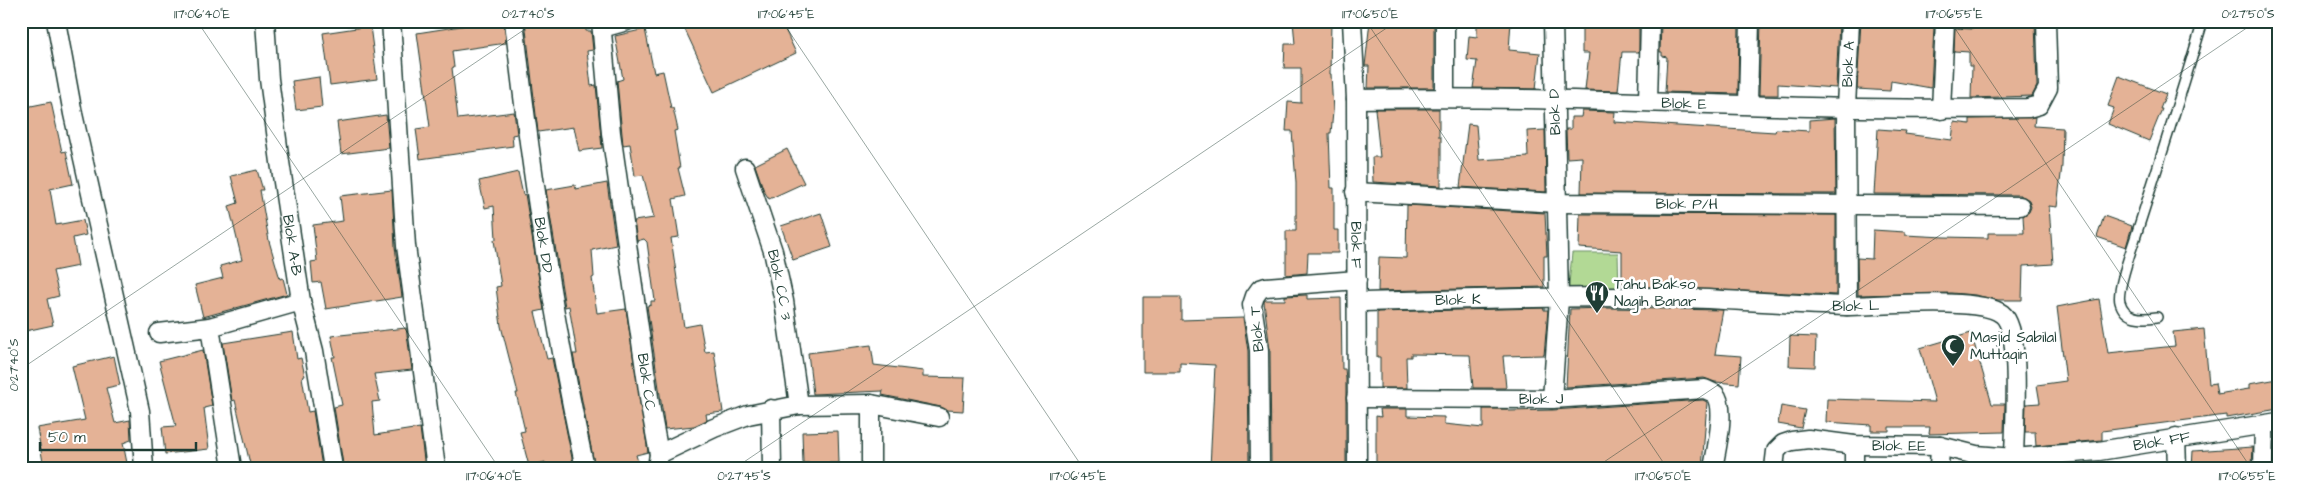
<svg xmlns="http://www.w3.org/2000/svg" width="2299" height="489" font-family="'Architects Daughter',sans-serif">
	<rect width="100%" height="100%" fill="#fff"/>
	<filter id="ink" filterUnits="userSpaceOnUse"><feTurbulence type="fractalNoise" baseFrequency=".02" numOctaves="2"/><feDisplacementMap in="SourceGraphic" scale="10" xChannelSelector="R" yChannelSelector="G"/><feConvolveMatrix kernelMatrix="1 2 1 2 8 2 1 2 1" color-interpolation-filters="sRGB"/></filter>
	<g filter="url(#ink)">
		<polygon fill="#b2d995" stroke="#688b64" points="1572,253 1618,253 1619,293 1568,294"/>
		<g fill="#e4b296" stroke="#1f3d34">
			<polygon points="493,21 504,21 506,43 452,51 454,67 452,68 458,119 514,112 517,134 512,135 513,146 420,159 416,129 430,127 417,33"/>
			<polygon points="525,21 585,21 586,31 591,31 593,50 587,51 591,86 596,85 602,148 579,151 574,127 538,132"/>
			<polygon points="681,21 781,21 796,53 714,92"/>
			<polygon points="1293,21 1331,21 1330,74 1331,74 1333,112 1331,133 1329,133 1331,188 1334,188 1334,230 1338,230 1338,253 1308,253 1307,273 1286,275 1286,231 1296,231 1296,182 1292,131 1286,131 1288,102 1301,103 1301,68 1284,68 1285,44 1295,44"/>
			<polygon points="1370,21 1434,21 1434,88 1368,88 1369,66 1365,66"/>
			<polygon points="1477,21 1511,21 1509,50 1540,53 1536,89 1473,88 1477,61 1467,60 1469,36 1477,37"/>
			<polygon points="1672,21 1739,21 1738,94 1665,92 1667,57 1662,56 1662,52 1660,52 1661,24 1672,24"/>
			<polygon points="1761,21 1839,21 1836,88 1778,84 1778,95 1759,95"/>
			<polygon points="1861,21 1893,21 1893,23 1934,27 1931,88 1891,81 1890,91 1857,89"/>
			<polygon points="1972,21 2035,21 2037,86 2032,96 1971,98 1972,66 1969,66 1969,52 1954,51 1955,28 1972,29"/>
			<polygon points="1582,23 1639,24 1639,52 1622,52 1618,91 1585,90 1589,53 1582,53"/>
			<polygon points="370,26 377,79 330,85 323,33"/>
			<polygon points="645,29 654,73 663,71 671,108 673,108 678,130 674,131 680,168 678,168 685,196 673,199 679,237 671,238 684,327 700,324 705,352 714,351 723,412 706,414 707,420 694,426 665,429 647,306 651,305 651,301 655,301 647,242 644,239 637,241 634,221 654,218 643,175 635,176 630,144 623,145 617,81 623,79 615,36"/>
			<polygon points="2119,76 2166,94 2160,109 2162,109 2149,141 2108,124 2114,108 2108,106"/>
			<polygon points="319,77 322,107 296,110 292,81"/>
			<polygon points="51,102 62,152 66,151 73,184 50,189 56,225 83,220 86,235 73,238 78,266 53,271 59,296 47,299 53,325 21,332 21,108"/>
			<polygon points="1375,109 1439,109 1439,137 1441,137 1441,186 1373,182 1372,157 1380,157"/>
			<polygon points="1582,111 1615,112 1614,122 1775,132 1776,129 1809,131 1809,120 1835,118 1836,194 1581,193 1582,157 1567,158 1566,129 1571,129 1571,117 1581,117"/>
			<polygon points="386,115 389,148 341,154 337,122"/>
			<polygon points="2035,117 2034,126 2063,128 2062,166 2057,207 2049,206 2053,264 2023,266 2022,300 1998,300 1975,295 1951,293 1858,295 1857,258 1872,259 1873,230 1905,232 1905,235 1944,237 1988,238 1988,233 2024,233 2023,216 2029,212 2031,207 2029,200 2020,195 1874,194 1878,129 1906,131 1905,134 1952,140 1954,122 1970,124 1970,119"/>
			<polygon points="1468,124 1476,125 1479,160 1528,157 1527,131 1545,130 1546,192 1460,187"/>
			<polygon points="787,149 804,183 769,199 764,191 755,165"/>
			<polygon points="257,170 263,190 260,190 269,241 280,279 283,278 287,294 203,317 195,285 223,278 220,266 242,260 229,206 238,203 231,176"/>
			<polygon points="518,172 523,195 525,194 544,310 535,312 547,359 552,358 574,468 546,468 545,462 529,466 520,432 525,431 516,393 518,393 501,326 496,287 501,286 494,240 496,239 494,206 485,208 479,181"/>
			<polygon points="607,183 616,245 592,250 594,277 592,278 597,313 626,309 648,452 636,455 640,468 595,468 573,354 577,354 569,306 565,307 546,190 575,185 576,189"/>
			<polygon points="392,190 395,247 402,297 326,309 321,282 313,283 311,262 317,261 313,225 343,221 340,196"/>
			<polygon points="1407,205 1545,213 1547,256 1544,256 1544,287 1378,291 1379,257 1406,258"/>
			<polygon points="821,213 832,247 793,260 781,226"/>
			<polygon points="1580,214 1836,215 1836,295 1622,286 1622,251 1579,248"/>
			<polygon points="2104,216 2132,226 2126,247 2097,237"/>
			<polygon points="1307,295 1307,299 1341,298 1342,369 1345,369 1346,379 1346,468 1322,468 1322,464 1271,464 1270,350 1264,302 1265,300 1285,300 1285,296"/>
			<polygon points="1143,297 1181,297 1181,320 1243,318 1248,351 1249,468 1210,468 1215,365 1180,363 1180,372 1143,372"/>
			<polygon points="2099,299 2108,353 2175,346 2173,332 2204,329 2209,384 2215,383 2217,394 2249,389 2249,384 2278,379 2278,409 2226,418 2226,415 2102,431 2102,440 2036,446 2035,432 2025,432 2026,404 2040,403 2037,385 2066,381 2057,307"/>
			<polygon points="1544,308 1544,310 1548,310 1544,355 1503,356 1506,388 1473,388 1470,355 1411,354 1411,357 1406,357 1407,388 1380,388 1380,357 1377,357 1377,312"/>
			<polygon points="1606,308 1723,310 1715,354 1741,356 1739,384 1715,382 1704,378 1566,387 1570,309"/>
			<polygon points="406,328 412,370 374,374 380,401 372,402 375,435 420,428 425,468 386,468 386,464 349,468 349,463 343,464 334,407 342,405 332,357 335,357 331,336"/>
			<polygon points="293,332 297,359 301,358 305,376 302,377 308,412 313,411 322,467 251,468 235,400 232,401 223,343"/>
			<polygon points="1971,333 1992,404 2005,404 2004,432 1929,434 1930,427 1889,427 1889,431 1871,431 1871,425 1826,422 1827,399 1935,402 1920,348"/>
			<polygon points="1790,336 1816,337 1815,367 1789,366"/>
			<polygon points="871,345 874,365 923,371 923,377 965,378 963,411 947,410 941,407 882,395 883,391 813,394 808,353"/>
			<polygon points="203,350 212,406 204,408 209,449 165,454 162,427 176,426 159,361"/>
			<polygon points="114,356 120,385 106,388 115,423 130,420 131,440 123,443 128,468 44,468 37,428 85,420 72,366"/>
			<polygon points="1703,400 1707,402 1702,468 1376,468 1376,416 1381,417 1380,409 1407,409 1407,416 1444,417 1444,424 1483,428 1483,409 1508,409 1508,411 1553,410"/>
			<polygon points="1781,406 1805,410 1801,428 1778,424"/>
			<polygon points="838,431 839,463 803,463 802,432"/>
			<polygon points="2253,447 2252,465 2192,468 2193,451"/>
		</g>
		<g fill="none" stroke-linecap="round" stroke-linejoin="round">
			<g stroke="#1f3d34" stroke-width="12">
				<path id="service" d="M 2157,317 C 2142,319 2125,320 2120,302 C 2116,290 2134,243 2138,229 C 2160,160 2182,91 2203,21"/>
			</g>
			<g stroke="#1f3d34" stroke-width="21">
				<g id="minor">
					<polyline points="56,21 73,114 140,411 144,468"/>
					<path id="s1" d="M 265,21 L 269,79 L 280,162 L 301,301 L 314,351 L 333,468"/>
					<polyline points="391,21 406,246 436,468"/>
					<path id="s2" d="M 514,21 C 531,171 553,321 585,468"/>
					<path id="s3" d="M 601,21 L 611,133 L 651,411 L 659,454 L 657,468"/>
					<path id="s4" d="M 1352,21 L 1356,99 L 1357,468"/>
					<polyline points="602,28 627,21"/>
					<polyline points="1445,97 1445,21"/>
					<path id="s5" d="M 1356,99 C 1580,94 1804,113 2028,108 L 2039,105 L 2048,88 L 2046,21"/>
					<polyline points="1648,101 1650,21"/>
					<polyline points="1748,104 1750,21"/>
					<polyline points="1941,110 1945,21"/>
					<path id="s6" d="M 745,168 L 773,251 L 784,301 L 799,405"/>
					<path id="s7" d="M 1355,192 L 1558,203 L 2020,206"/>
					<path id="s8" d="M 1357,302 C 1454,300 1551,296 1648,297 C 1714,298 1780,304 1846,306 C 1877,306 1980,296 2002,314 C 2024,331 2013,437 2014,468"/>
					<path id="s9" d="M 1847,306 L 1846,107 L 1850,21"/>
					<polyline points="159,333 210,327"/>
					<path id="s10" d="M 1356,398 L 1552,399 L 1705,389 C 1708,391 1713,392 1715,394 C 1727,407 1716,451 1713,468"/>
					<polyline points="1552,399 1559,299 1553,21"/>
					<polyline points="871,404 871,468"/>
					<polyline points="771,409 772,468"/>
					<polyline points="2176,437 2177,468"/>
					<polyline points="659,454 714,428 748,415 799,405 871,404 939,417"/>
					<polyline points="232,468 210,327 301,301"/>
					<polyline points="1260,468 1259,350 1252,305 1255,296 1260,289 1266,287 1357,280"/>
					<path id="s11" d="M 1774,468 L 1776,451 L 1783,444 L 1792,441 L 1808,439 L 1854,445 L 1940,446 L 1976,455 L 2014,458 L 2099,451 L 2278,422"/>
					<polyline points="1854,468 1854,445"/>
					<polyline points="1939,468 1940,446"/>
					<polyline points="2263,468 2264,425"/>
				</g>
			</g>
			<use href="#service" stroke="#fff" stroke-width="9"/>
			<use href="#minor" stroke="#fff" stroke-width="18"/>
		</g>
	</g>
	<path fill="none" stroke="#1f3d34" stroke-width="1" stroke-opacity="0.45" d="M 197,21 L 499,468M 782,21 L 1083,468M 1366,21 L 1667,468M 1950,21 L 2251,468M 21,369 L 537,21M 735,468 L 1397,21M 1595,468 L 2257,21"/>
	<defs>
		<g id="restaurant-pin" transform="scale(1.25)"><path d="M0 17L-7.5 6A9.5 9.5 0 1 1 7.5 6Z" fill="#1f3d34" stroke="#fff"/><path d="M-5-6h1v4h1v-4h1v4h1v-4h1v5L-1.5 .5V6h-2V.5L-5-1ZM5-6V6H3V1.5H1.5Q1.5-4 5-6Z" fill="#fff"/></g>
		<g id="mosque-pin" transform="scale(1.25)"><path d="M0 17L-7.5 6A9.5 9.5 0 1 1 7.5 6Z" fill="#1f3d34" stroke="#fff"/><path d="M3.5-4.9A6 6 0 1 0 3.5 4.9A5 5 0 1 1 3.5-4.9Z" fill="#fff"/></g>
	</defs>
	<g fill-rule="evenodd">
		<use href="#restaurant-pin" x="1597" y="293"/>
		<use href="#mosque-pin" x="1953" y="346"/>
	</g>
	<g text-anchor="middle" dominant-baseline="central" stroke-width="5" stroke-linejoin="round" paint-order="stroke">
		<g font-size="15" fill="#1f3d34" stroke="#fff">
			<text stroke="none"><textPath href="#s9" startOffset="242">Blok A</textPath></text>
			<text stroke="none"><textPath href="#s5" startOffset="328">Blok E</textPath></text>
			<text transform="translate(1555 112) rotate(-92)">Blok D</text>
			<text stroke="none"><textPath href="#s7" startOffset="332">Blok P/H</textPath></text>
			<text stroke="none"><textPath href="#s4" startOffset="224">Blok F</textPath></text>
			<text stroke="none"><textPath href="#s1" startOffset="226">Blok A-B</textPath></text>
			<text stroke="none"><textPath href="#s2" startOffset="226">Blok DD</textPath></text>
			<text stroke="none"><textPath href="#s6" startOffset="122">Blok CC 3</textPath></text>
			<text stroke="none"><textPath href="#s8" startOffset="101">Blok K</textPath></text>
			<text stroke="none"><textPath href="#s8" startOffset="499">Blok L</textPath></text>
			<text transform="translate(1257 329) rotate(-95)">Blok T</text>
			<text stroke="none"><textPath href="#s3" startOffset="364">Blok CC</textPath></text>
			<text stroke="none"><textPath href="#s10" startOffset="185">Blok J</textPath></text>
			<text stroke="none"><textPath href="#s11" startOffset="409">Blok FF</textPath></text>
			<text stroke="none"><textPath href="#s11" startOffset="144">Blok EE</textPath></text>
		</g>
		<g font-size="15" fill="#1f3d34" stroke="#fff" text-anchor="start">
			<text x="1614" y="284">Tahu Bakso<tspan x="1614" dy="17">Nagih Banar</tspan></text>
			<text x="1970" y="337">Masjid Sabilal<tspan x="1970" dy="17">Muttaqin</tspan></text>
		</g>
	</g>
	<rect width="2299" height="489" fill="none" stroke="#fff" stroke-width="55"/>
	<path d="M40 442v8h156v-8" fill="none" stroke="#1f3d34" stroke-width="2.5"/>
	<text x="48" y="442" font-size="15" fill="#1f3d34" stroke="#ffffff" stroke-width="4" paint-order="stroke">50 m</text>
	<rect x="28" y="28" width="2244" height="434" fill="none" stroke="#1f3d34" stroke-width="2"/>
	<g font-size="12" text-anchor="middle" fill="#1f3d34">
		<text x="202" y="18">117°06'40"E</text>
		<text x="528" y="18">0°27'40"S</text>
		<text x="786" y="18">117°06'45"E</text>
		<text x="1370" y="18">117°06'50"E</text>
		<text x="1954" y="18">117°06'55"E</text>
		<text x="2248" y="18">0°27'50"S</text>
		<text transform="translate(14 365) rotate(-90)" y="4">0°27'40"S</text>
		<text x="494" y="480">117°06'40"E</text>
		<text x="744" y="480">0°27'45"S</text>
		<text x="1078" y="480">117°06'45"E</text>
		<text x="1663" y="480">117°06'50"E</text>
		<text x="2247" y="480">117°06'55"E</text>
	</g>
</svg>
